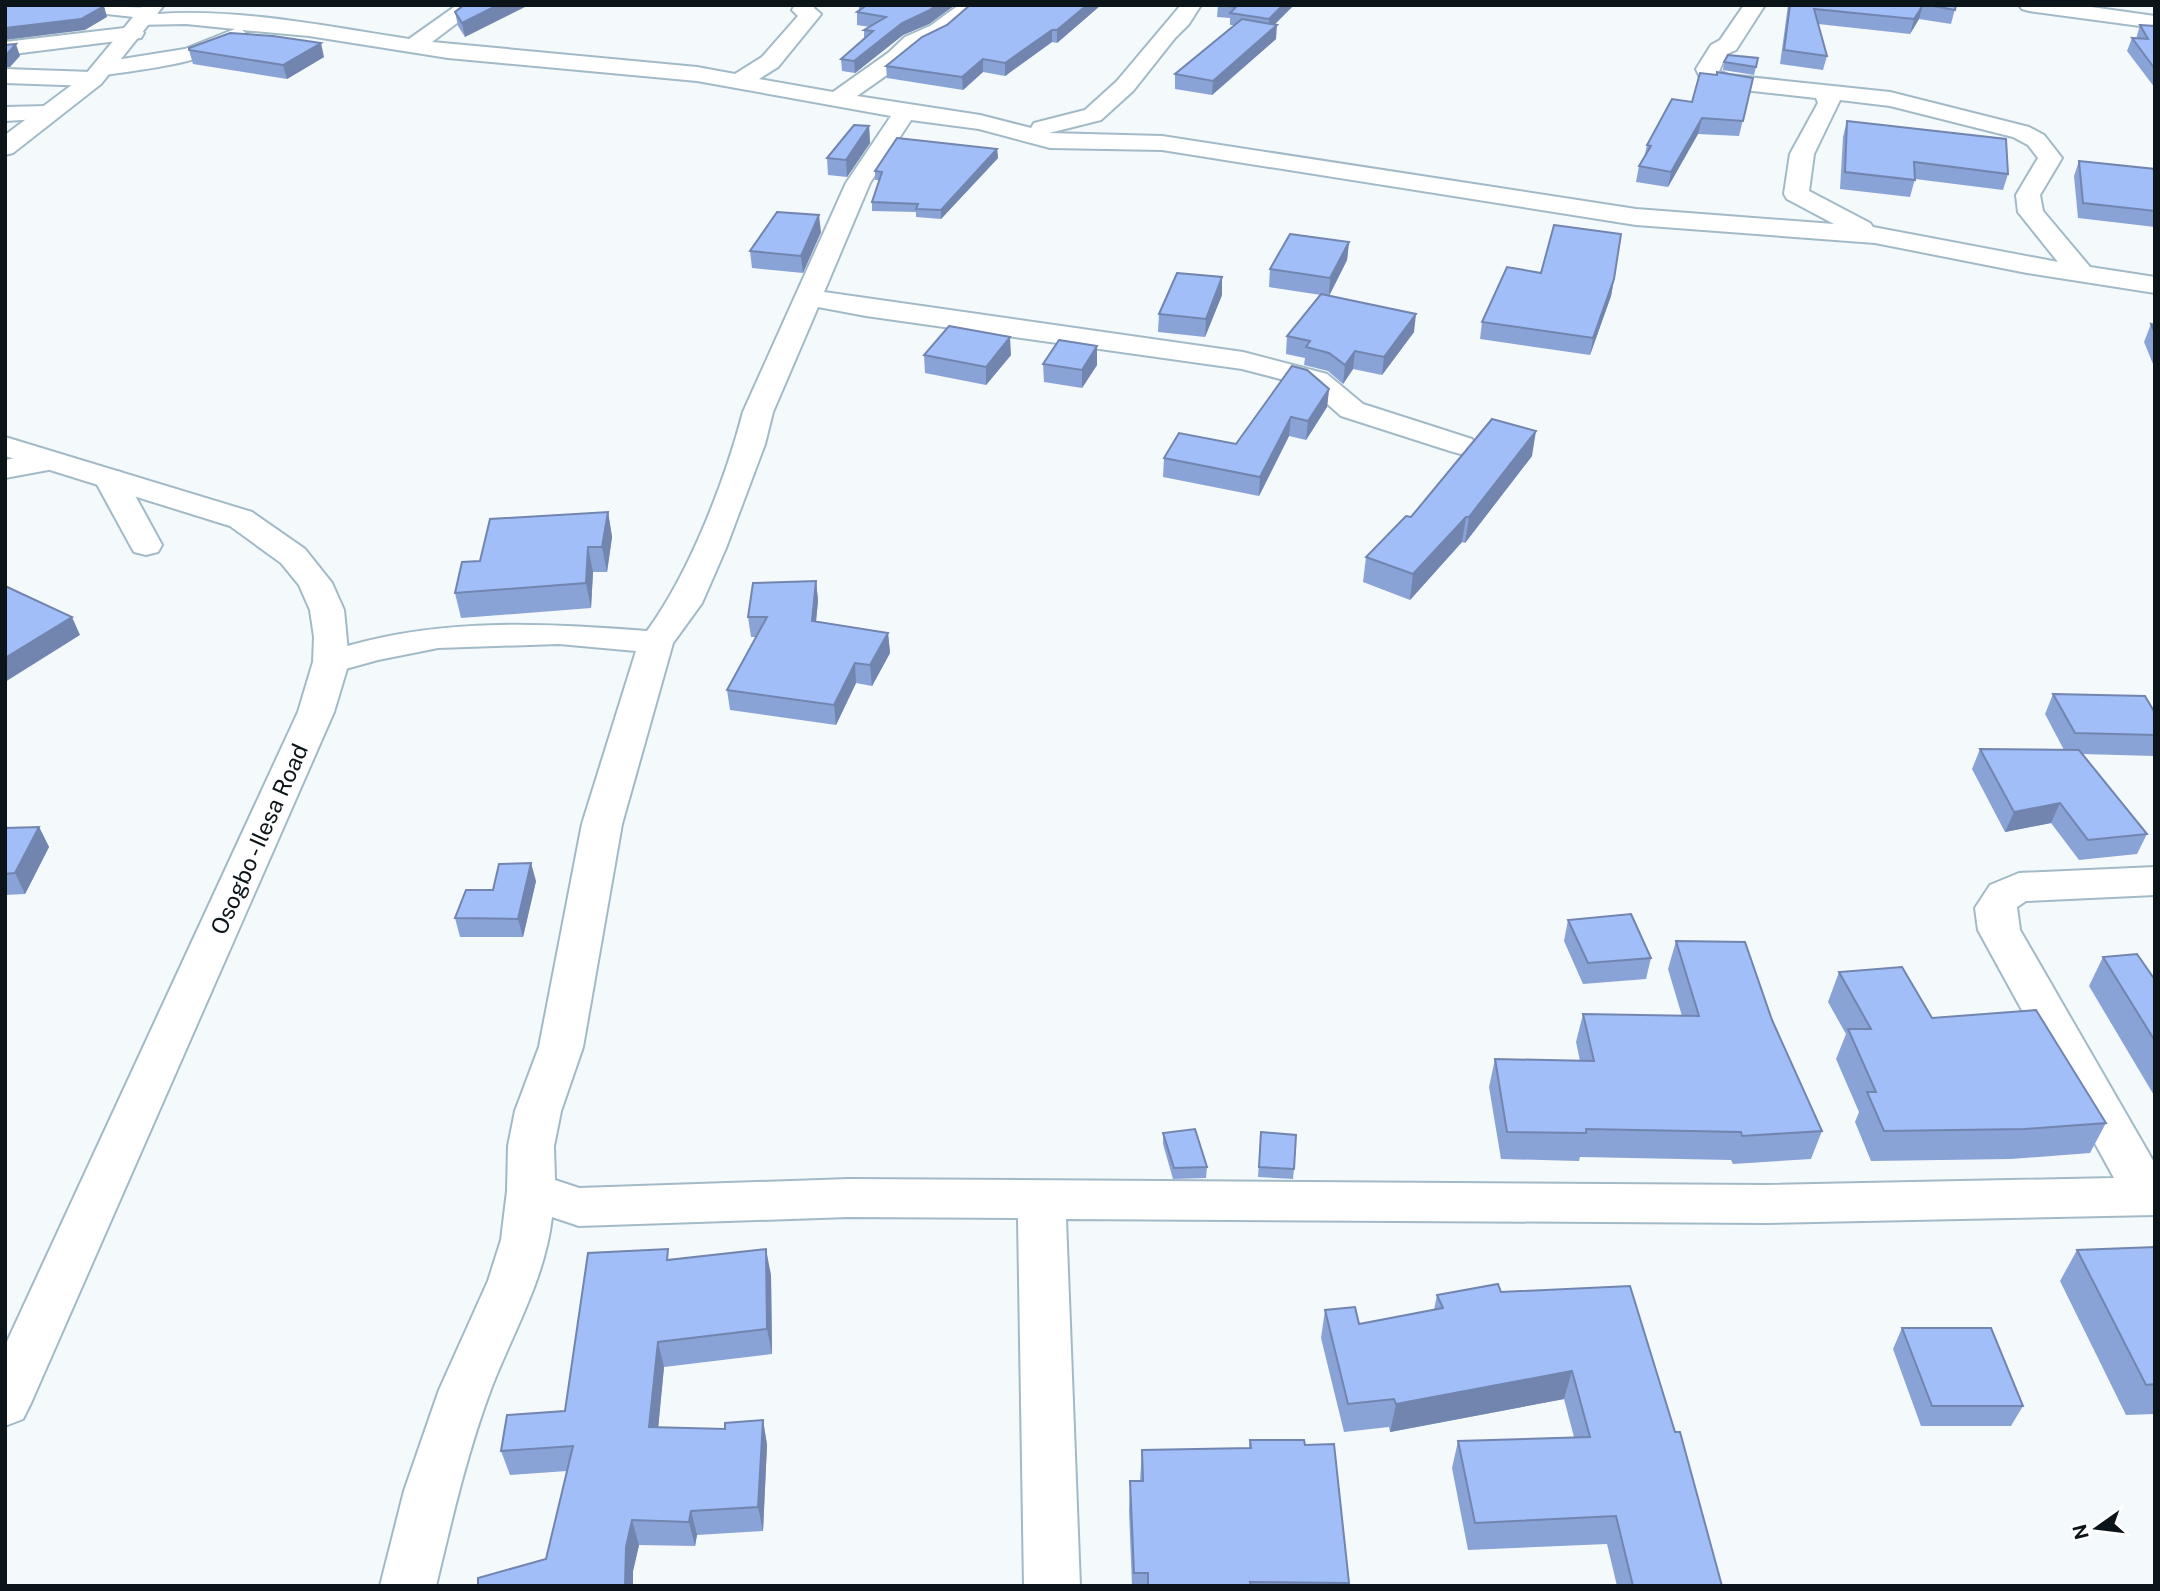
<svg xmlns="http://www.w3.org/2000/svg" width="2160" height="1591" font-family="'Public Sans',sans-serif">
	<rect width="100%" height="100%" fill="#f4f9fc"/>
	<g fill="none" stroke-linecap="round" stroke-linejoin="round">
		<g stroke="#a2bac7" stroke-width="4">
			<g id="minor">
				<path d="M 69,5 L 156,8 L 158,14 C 238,8 330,27 409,39 L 457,5 L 481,5 L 432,42 L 697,67 L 735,74 L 762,57 L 798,16 L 792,10 L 795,5 L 816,5 L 814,8 L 821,14 L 818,18 L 778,67 L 759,79 L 833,92 L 888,53 L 905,37 L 930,26 L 959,5 L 982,5 L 946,36 L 921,47 L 904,63 L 857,96 L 980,115 L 1031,128 L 1034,123 L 1085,110 L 1117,81 L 1181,5 L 1201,5 L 1189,24 L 1175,38 L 1133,91 L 1101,120 L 1049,133 L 1162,136 L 1636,209 L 1834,224 L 1787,199 L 1784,194 L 1790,154 L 1818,103 L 1816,98 L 1725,88 L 1701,80 L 1696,69 L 1711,45 L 1720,40 L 1744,5 L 1765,5 L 1736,50 L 1727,54 L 1719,71 L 1729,75 L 1890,92 L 2029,127 L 2044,135 L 2062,158 L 2040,195 L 2043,211 L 2090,267 L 2155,277 L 2155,293 L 2027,273 L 1875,243 L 1636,225 L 1162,150 L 1050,148 L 979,129 L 911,120 L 870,183 L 824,292 L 1243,352 L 1327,374 L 1363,404 L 1472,439 L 1476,445 L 1472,451 L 1461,454 L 1450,451 L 1341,416 L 1307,386 L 1242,369 L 866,316 L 818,307 L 773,412 L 765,444 L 726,548 L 702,603 L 673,643 L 622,824 L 583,1047 L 561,1111 L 554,1146 L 555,1180 L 579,1188 L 849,1179 L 1766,1185 L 2114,1178 L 1978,930 L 1975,908 L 1990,885 L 2019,873 L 2155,867 L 2155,895 L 2026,901 L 2017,907 L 2020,930 L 2155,1164 L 2155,1215 L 1766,1223 L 1066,1219 L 1080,1586 L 1024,1586 L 1018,1218 L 849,1217 L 579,1226 L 552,1217 C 545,1279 513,1332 491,1389 C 467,1453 452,1519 436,1586 L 380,1586 L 404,1491 L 439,1390 L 488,1281 L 501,1240 L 507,1191 L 508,1146 L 515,1111 L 539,1047 L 582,824 L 636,651 L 559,644 L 438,648 L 378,660 L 331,673 L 318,670 L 313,662 C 321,650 338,649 351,645 C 447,618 548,623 647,631 C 689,574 725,481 743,412 L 846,183 L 891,116 L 697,81 L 448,58 L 309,36 L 242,30 L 248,35 L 245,40 C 201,63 153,68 105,75 L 97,73 L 94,68 L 97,63 L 185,49 L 235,29 L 186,24 L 135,25 L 131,21 L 134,17 L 79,11 L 72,9 ZM 1840,100 L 1890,106 L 2013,137 L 2028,145 L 2038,158 L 2016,195 L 2018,212 L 2058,262 L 1873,227 L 1870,223 L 1809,191 L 1814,154 Z"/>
				<polygon points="2019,5 2077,5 2155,16 2155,28 2029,11 2022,9"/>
				<polygon points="133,27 141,28 144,33 141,38 5,55 5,42"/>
				<polygon points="5,69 92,72 100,74 103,79 100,84 92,86 5,83"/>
				<polygon points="48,106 56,108 60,113 56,118 5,121 5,107"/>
				<polygon points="48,452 59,454 63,461 59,468 5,478 5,460"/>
				<polygon points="110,470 121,472 126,479 162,545 158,552 146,555 134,552 130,545 94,479 99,472"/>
			</g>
		</g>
		<g stroke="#a2bac7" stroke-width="4">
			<g id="major">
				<polygon points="143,5 164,5 101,84 13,153 5,155 5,135 85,75"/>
				<polygon points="5,437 252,512 305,549 332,583 344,610 349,662 334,712 31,1403 23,1419 5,1426 5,1346 298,712 313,662 314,637 310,610 299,585 281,563 230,526 5,456"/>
			</g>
		</g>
		<use href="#minor" fill="#fff" fill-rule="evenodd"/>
		<use href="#major" fill="#fff" fill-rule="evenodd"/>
	</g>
	<g fill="#8aa3d6">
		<polygon points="464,5 465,37 458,26 455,12"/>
		<polygon points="859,5 955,5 929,24 903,35 855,73 842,71 841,59 864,38 864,30 870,27 857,25 857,12 859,11"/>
		<polygon points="1101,5 1057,43 1052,42 1005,76 983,72 963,90 887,78 886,66 947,25"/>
		<polygon points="1218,5 1294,5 1274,25 1276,39 1212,95 1175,89 1175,74 1235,25 1230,25 1230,18 1217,17"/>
		<polygon points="1788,5 1956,5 1951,24 1919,19 1910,34 1818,24 1827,56 1823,70 1780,64"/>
		<polygon points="2140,25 2155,26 2155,88 2127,51 2132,38 2136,39"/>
		<polygon points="189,50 324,57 287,79 193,64"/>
		<polygon points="1758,58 1754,75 1723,70 1724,62"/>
		<polygon points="1753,78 1739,136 1698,134 1668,187 1636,182 1639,166 1644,158 1647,145 1692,102"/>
		<polygon points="1847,121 2008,174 2003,190 1915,179 1910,197 1840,189 1843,137"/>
		<polygon points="869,126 870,143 847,177 828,175 827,158"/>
		<polygon points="997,149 998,158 941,219 916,217 916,212 872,211 872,202 879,180 875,180 875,171"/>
		<polygon points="2079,161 2155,169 2155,227 2078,218 2074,176"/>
		<polygon points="821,232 803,273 752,268 750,251"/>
		<polygon points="1349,242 1347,260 1329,296 1414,332 1382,375 1353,369 1343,384 1328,371 1304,365 1305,358 1286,354 1287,336 1321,295 1269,287 1270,269"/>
		<polygon points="1541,273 1614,279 1611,296 1590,355 1480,339 1482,322"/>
		<polygon points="1222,277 1222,295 1205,337 1158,332 1159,314"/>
		<polygon points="2151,324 2155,325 2155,369 2144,342"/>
		<polygon points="1097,346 1097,365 1082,388 1044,382 1043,364"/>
		<polygon points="924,355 1011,355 986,385 925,373"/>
		<polygon points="1329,389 1327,407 1306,440 1289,436 1259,496 1163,477 1164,458 1236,444"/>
		<polygon points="1532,456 1465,543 1462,542 1410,600 1363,582 1366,557 1411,517"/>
		<polygon points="608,512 612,537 607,572 593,572 591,608 461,618 455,593 480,561"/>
		<polygon points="816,581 818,601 816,621 888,633 890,653 872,686 856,683 836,725 730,710 727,690 756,637 751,637 748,617"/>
		<polygon points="2053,694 2155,713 2155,756 2082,754 2147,834 2137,854 2079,860 2051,823 2005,832 1972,769 1980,749 2064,750 2045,714"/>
		<polygon points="39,827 49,847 25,894 5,895 5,828"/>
		<polygon points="536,881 523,937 460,937 455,918 493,890"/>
		<polygon points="1568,920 1651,958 1646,979 1583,984 1564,941"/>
		<polygon points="1676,941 1772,1020 1822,1131 1811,1159 1733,1164 1731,1160 1580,1157 1579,1161 1501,1159 1489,1087 1495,1059 1580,1061 1576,1042 1583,1014 1682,1016 1668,969"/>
		<polygon points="2103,957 2155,980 2155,1097 2089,986"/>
		<polygon points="1839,972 1932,1018 2106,1123 2090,1153 2011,1159 1871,1161 1855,1122 1859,1112 1836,1059 1846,1034 1828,1002"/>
		<polygon points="1261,1132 1294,1169 1293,1179 1258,1177"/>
		<polygon points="1163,1133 1207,1167 1206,1178 1173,1179 1163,1144"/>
		<polygon points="2155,1247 2155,1414 2126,1415 2060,1281 2077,1250"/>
		<polygon points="670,1260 771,1275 772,1354 664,1367 658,1427 725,1429 763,1420 767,1445 763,1531 697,1535 695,1546 639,1545 633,1571 546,1559 567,1471 510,1475 501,1451 565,1411"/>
		<polygon points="1630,1286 1722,1586 1617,1586 1607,1544 1468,1550 1452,1468 1458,1441 1574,1437 1564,1399 1390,1432 1389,1427 1344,1432 1321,1338 1325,1310 1359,1324 1434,1310 1437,1295"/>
		<polygon points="1902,1328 2023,1406 2011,1426 1921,1426 1893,1349"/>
		<polygon points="1250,1440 1305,1445 1349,1583 1348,1586 1132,1586 1129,1511 1130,1481 1140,1481 1142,1450 1249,1448"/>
	</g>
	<g fill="#7185ae">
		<polygon points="498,5 529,5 465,37 462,23"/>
		<polygon points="937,5 955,5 929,24 903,35 855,73 854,61 902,23"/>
		<polygon points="1087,5 1101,5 1057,43 1057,30"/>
		<polygon points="1283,5 1294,5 1268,31 1269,19"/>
		<polygon points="1923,5 1919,19 1910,34 1914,19"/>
		<polygon points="104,6 107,17 85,30 5,40 5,28"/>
		<polygon points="1277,25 1276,39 1212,95 1213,81"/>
		<polygon points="1052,30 1052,42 1005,76 1005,63"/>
		<polygon points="321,43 324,57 287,79 283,65"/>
		<polygon points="16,44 20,56 10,67 5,67 5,55"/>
		<polygon points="983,59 983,72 963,90 962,77"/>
		<polygon points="1702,118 1698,134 1668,187 1671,172"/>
		<polygon points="869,126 870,143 847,177 846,160"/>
		<polygon points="997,149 998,158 941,219 941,210"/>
		<polygon points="819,215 821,232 803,273 801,256"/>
		<polygon points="1349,242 1347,260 1329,296 1330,278"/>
		<polygon points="1222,277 1222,295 1205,337 1206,319"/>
		<polygon points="1614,279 1611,296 1590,355 1593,338"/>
		<polygon points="1416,314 1414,332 1382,375 1384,357"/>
		<polygon points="1010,337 1011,355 986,385 986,367"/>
		<polygon points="1097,346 1097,365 1082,388 1082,370"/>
		<polygon points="1355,351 1353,369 1343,384 1345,365"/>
		<polygon points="1329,389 1327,407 1306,440 1308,421"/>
		<polygon points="1291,417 1289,436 1259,496 1260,477"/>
		<polygon points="1536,431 1532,456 1465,543 1469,517"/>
		<polygon points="608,512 612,537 607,572 602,547"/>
		<polygon points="1466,517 1462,542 1410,600 1413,574"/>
		<polygon points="588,547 593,572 591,608 586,583"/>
		<polygon points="816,581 818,601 814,641 812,621"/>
		<polygon points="72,617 80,635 5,682 5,658"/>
		<polygon points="888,633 890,653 872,686 870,665"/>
		<polygon points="855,663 856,683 836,725 834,705"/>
		<polygon points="2060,803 2051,823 2005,832 2014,812"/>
		<polygon points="39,827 49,847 25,894 15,873"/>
		<polygon points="531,863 536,881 523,937 518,919"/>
		<polygon points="766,1249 771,1275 772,1354 767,1329"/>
		<polygon points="658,1342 664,1367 656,1451 649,1427"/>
		<polygon points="1572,1371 1564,1399 1390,1432 1396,1404"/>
		<polygon points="763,1420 767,1445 763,1531 758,1507"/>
		<polygon points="691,1511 697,1535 695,1546 689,1522"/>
		<polygon points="632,1520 639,1545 633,1571 633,1586 625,1586 626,1547"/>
	</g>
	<g fill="#a1bef9" stroke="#7185ae" stroke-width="2">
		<polygon points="5,5 100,5 104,6 81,19 5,28"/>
		<polygon points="464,5 498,5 462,23 455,12"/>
		<polygon points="867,5 937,5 928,11 902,23 854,61 841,59 873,31 864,30 886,17 857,12"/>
		<polygon points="970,5 1087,5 1057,30 1052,30 1005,63 983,59 962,77 886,66 922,37 947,25"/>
		<polygon points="1221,5 1283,5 1269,19 1230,13 1236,7"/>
		<polygon points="1790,5 1923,5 1914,19 1814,9 1827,56 1784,50"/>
		<polygon points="1928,5 1956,5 1955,10"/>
		<polygon points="1242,19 1277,25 1213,81 1175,74"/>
		<polygon points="2140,25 2155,26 2155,69 2132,38 2148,39"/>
		<polygon points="230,33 273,36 321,43 283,65 189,50 189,48"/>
		<polygon points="16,44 6,55 5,55 5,45"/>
		<polygon points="1728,55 1758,58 1756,67 1724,62"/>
		<polygon points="1717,72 1753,78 1743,121 1702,118 1671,172 1639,166 1651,146 1647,145 1672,99 1692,102 1700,73 1717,75"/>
		<polygon points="1847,121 2006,139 2008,174 1914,162 1915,180 1845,172"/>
		<polygon points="854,125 869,126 846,160 827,158"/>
		<polygon points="897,138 997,149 941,210 916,209 918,204 872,202 882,172 875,171"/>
		<polygon points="2079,161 2155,169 2155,211 2083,203"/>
		<polygon points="777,212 819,215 801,256 750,251"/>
		<polygon points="1554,225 1621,234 1614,279 1593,338 1482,322 1507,267 1541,273"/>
		<polygon points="1290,234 1349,242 1330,278 1270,269"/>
		<polygon points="1177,273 1222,277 1206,319 1159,314"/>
		<polygon points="1321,294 1416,314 1384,357 1355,351 1345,365 1329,353 1306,347 1310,341 1287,336"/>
		<polygon points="2151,324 2155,325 2155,334"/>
		<polygon points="949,326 1010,337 986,367 924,355"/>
		<polygon points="1059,340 1097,346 1082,370 1043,364"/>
		<polygon points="1292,366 1307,370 1329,389 1308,421 1291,417 1260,477 1164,458 1179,433 1236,444"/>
		<polygon points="1492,419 1536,431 1469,517 1466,517 1413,574 1366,557 1406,516 1411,517"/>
		<polygon points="608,512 602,547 588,547 586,583 455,593 462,562 480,561 490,519"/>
		<polygon points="816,581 812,621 888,633 870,665 855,663 834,705 727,690 767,617 748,617 753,583"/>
		<polygon points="5,586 72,617 5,658"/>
		<polygon points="2053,694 2145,696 2155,713 2155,735 2075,733"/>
		<polygon points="1980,749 2079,750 2147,834 2088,840 2060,803 2014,812"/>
		<polygon points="39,827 15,873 5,874 5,828"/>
		<polygon points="531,863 518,919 455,918 466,890 493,890 499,864"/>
		<polygon points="1631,914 1651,958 1588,963 1568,920"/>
		<polygon points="1676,941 1745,942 1772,1020 1822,1131 1742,1136 1741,1132 1586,1129 1586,1133 1507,1132 1495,1059 1594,1061 1583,1014 1699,1016"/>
		<polygon points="2137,954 2155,980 2155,1041 2103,957"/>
		<polygon points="1902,967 1932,1018 2036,1010 2106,1123 2025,1129 1884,1131 1867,1092 1876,1092 1848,1029 1871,1029 1839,972"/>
		<polygon points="1195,1129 1207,1167 1174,1168 1163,1133"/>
		<polygon points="1261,1132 1296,1135 1294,1169 1259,1167"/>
		<polygon points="2155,1247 2155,1384 2146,1385 2077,1250"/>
		<polygon points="668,1249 667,1260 766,1249 767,1329 658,1342 649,1427 725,1429 725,1423 763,1420 758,1507 691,1511 689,1522 632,1520 626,1547 625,1586 478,1586 478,1578 546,1559 573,1446 501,1451 507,1415 565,1411 588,1253"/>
		<polygon points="1498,1284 1501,1292 1630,1286 1675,1432 1680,1432 1722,1586 1633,1586 1616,1516 1475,1523 1458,1441 1590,1437 1572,1371 1396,1404 1394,1399 1348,1404 1325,1310 1355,1307 1359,1324 1443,1308 1437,1295"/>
		<polygon points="1902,1328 1991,1328 2023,1406 1932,1406"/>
		<polygon points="1250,1440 1304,1440 1305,1445 1334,1444 1349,1583 1250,1582 1251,1586 1148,1586 1148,1573 1134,1573 1130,1481 1143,1481 1142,1450 1251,1448"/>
	</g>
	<g text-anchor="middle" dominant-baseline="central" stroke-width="6" stroke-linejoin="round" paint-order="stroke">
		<g font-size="23" fill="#0b1418" stroke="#fff">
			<text transform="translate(259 839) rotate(-66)">Osogbo - Ilesa Road</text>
		</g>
	</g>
	<rect width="2160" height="1591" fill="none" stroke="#0b1418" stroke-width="14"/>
	<g transform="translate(2097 1528) rotate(256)" stroke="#ffffff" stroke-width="5" paint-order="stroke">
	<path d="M0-5L12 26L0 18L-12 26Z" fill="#0b1418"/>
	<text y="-10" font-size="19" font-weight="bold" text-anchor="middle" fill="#0b1418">N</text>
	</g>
</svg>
